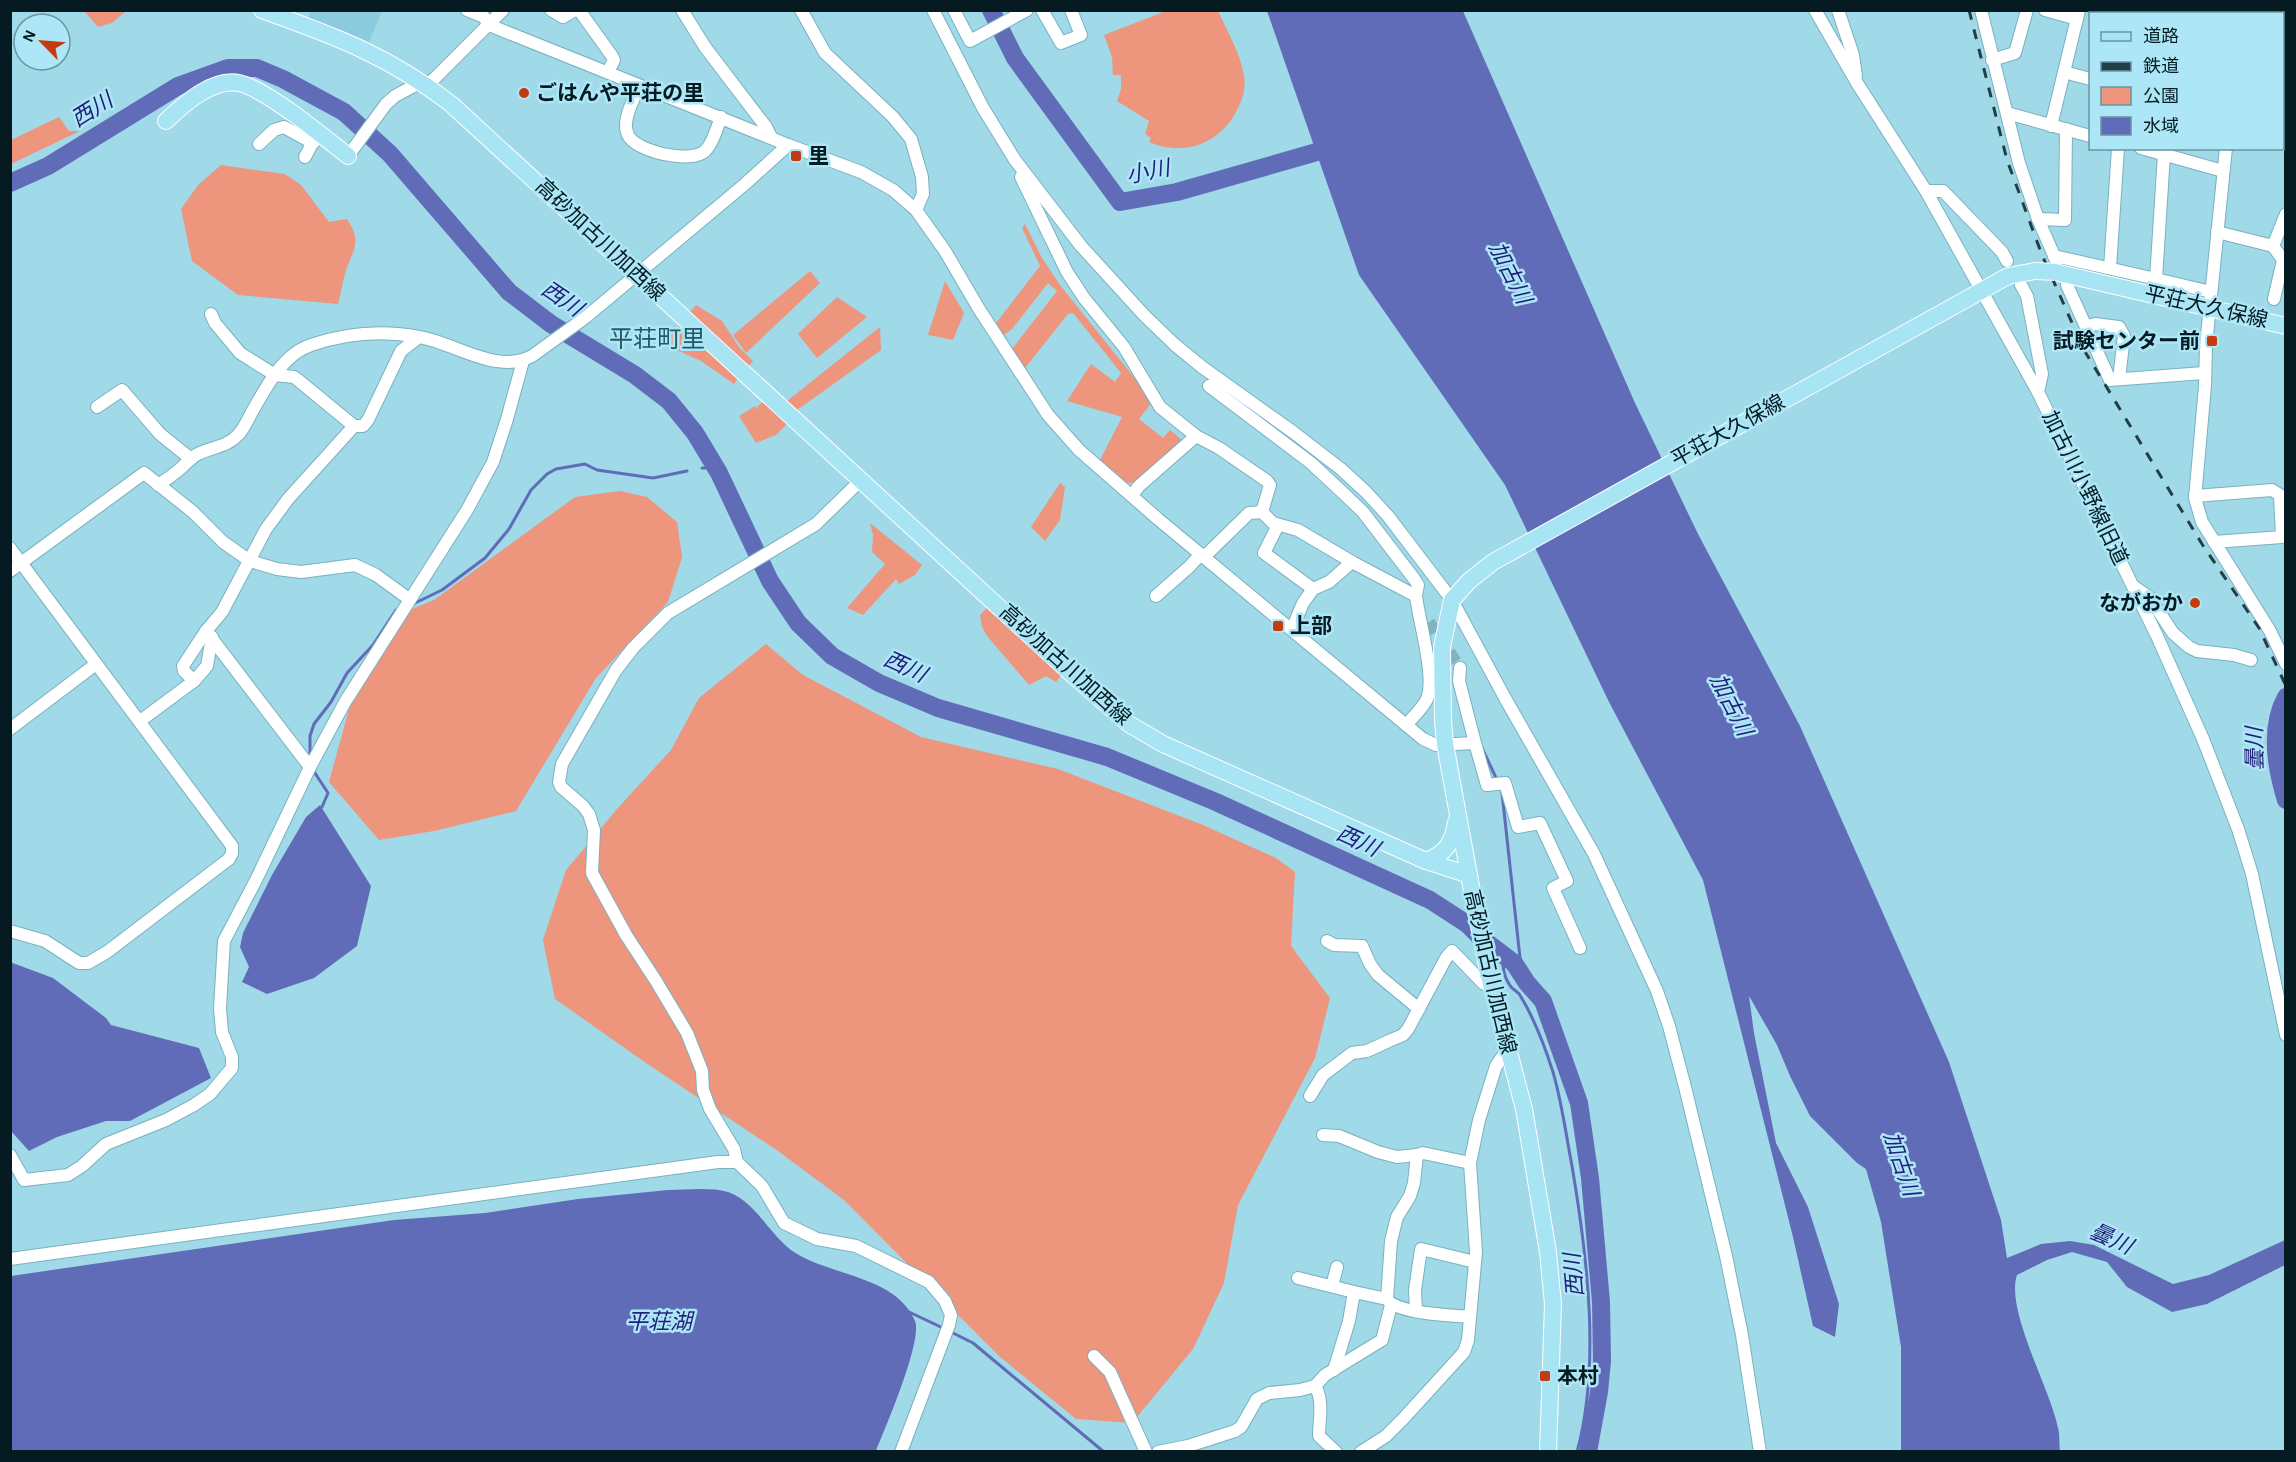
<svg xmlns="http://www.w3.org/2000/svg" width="2296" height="1462" font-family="'Alegreya Sans','Noto Sans JP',sans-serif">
	<rect width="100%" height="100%" fill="#a0d9e8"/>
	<polygon fill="#8accdd" points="311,11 382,11 369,42 344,31 307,20"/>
	<g fill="#ee957d">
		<polygon points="84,11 126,11 112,23 98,27"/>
		<path d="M 1166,11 L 1218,11 C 1227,31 1240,52 1244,75 C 1246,87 1243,99 1237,110 C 1220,144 1184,157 1149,142 L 1151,138 L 1145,134 L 1149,121 L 1117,101 L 1121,89 L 1121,75 L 1113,75 L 1112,57 L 1104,35 Z"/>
		<polygon points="59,117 69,131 80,131 11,164 11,140"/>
		<path d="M 221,165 L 285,174 L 301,185 L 329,222 L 347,219 C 360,238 356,247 347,267 C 343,279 341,292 338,304 L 238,295 L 192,261 L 181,209 L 198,185 Z"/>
		<polygon points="1025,224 1042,258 1060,285 1153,401 1139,419 1163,438 1170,430 1183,441 1138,481 1126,484 1099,462 1122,417 1067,401 1091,364 1115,382 1121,373 1073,313 1068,314 1025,368 1012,349 1057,291 1048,283 1012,329 1004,335 996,323 1040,266 1022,228"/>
		<polygon points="810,271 820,283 746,353 733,335"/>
		<polygon points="945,281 964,313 953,340 928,335"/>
		<polygon points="837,297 867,317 817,358 798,334"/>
		<polygon points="696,305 722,321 739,347 753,361 748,367 689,313"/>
		<polygon points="679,326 711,351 739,377 734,384 701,361 661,343"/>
		<polygon points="880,327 881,350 797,410 787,401"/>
		<polygon points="766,399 790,421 776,435 756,443 739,416 755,406 759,411 757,407"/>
		<polygon points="1060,483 1065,487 1060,520 1045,541 1031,527"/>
		<polygon points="620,491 647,497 677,522 682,557 668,602 596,678 516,811 434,831 379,840 329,782 354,691 407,611 434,600 575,497"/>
		<polygon points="870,523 922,565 915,575 899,584 896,579 863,615 847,608 885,564 872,552 873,535"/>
		<polygon points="988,607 1063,673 1056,682 1046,676 1029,685 987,636 982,627 980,615"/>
		<polygon points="766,644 803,675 921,737 1058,769 1203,825 1276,858 1295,872 1291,946 1330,998 1315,1058 1238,1205 1224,1283 1193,1349 1132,1423 1076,1419 999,1356 844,1200 778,1151 646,1063 555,999 543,940 566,870 617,809 671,750 699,698"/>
	</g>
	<g fill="#616cb8">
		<path d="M 1267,11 L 1463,11 L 1635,403 L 1698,534 L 1800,726 L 1949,1062 L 2001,1220 L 2007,1258 L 2041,1244 L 2070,1241 L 2094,1245 L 2173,1284 L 2209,1275 L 2285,1240 L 2285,1265 L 2207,1304 L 2172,1312 L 2127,1287 L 2107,1262 L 2072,1252 L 2047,1260 L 2017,1275 C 2005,1310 2051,1390 2058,1428 C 2060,1435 2059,1444 2060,1451 L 1901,1451 L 1901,1347 L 1881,1222 L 1866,1169 L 1857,1163 L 1810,1116 L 1790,1076 L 1777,1045 L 1749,996 L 1754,1033 L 1776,1143 L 1808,1207 L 1839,1304 L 1835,1337 L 1813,1326 L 1793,1237 L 1703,880 L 1609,702 L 1505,485 L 1359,275 Z"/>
		<polygon points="320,805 371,886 357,946 314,978 267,994 242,982 249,967 240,947 243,933 272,875 306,817"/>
		<polygon points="10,962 53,978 106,1018 111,1025 199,1048 211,1078 130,1121 106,1121 57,1137 29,1151 11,1131"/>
		<path d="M 668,1190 C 687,1190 710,1187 728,1192 C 755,1201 769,1234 791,1250 C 827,1276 896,1275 915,1321 C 923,1340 885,1429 876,1451 L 11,1451 L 11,1276 L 394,1220 L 485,1213 L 578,1199 Z"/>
	</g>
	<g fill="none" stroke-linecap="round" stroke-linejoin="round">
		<g stroke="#616cb8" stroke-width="3">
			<polyline points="702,468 717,468"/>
			<polyline points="411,605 442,590 485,558 509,529 531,490 547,474 556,469 585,464 597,470 653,478 687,471"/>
			<polyline points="1482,748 1498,782"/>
			<polyline points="310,757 310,736 314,724 331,702 347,673 373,645 396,610 400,610"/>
			<polyline points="313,770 328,793 322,807"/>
			<polyline points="1502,793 1522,976"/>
			<path d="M 1502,954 C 1503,967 1503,977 1512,988 C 1515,991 1519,992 1521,997 C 1535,1020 1545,1047 1553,1072 C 1562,1103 1566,1135 1572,1166 C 1587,1255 1601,1364 1577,1452"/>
			<polyline points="907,1311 945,1329"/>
			<polyline points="951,1332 973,1343 1104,1452"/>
		</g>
		<g stroke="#616cb8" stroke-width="18">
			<polyline points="991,10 1015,58 1120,202 1177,192 1341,145"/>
			<polyline points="10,183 48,166 178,86 228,68 257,68 283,79 344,112 390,154 509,292 551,324 635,375 669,401 695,433 719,473 770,581 798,623 832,656 879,683 938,708 1107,757 1216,802 1430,900 1467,924 1481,938 1514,963 1527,983 1543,1001 1579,1103 1590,1178 1601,1302 1602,1361 1599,1392 1588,1452"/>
			<path d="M 2286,697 C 2269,728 2276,768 2286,800"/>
		</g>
		<polyline stroke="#81b3c0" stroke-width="12" stroke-dasharray="12 6" stroke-linecap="butt" points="1429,622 1460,668"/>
		<g stroke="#79b1c0" stroke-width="14">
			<g id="minor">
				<polyline points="467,10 484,17 489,25 788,145 861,172 893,190 916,210 945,251 979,309 1048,415 1079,450 1158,519 1423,739 1436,745 1475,743 1487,785 1505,783 1518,827 1540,823 1567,881 1553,888 1580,948"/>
				<polyline points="551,10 563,17 575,10"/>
				<polyline points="579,10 612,56 614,60 608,72"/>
				<polyline points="682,10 705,47 766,127 771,137"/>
				<polyline points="801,10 825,53 893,117 911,139 922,177 923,194 916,210"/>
				<polyline points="933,10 983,108 1015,160 1081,246 1144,315 1174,344 1202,367 1293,432 1341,469 1366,492 1388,516 1452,600 1505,698 1594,854 1657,991 1669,1026 1685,1087 1726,1256 1742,1335 1760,1452"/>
				<polyline points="954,10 970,41 1027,10"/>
				<polyline points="1042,10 1061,43 1081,35 1071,10"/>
				<polyline points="1815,10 1857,83 1926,191 2038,392 2157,636 2203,739 2238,829 2252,874 2286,1035"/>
				<polyline points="1838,10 1853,55 1856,76"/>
				<polyline points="1981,10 2019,163 2038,219 2056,260"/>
				<polyline points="2045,10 2077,19"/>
				<polyline points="2131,14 2132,10"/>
				<polyline points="2182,14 2183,10"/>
				<polyline points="2242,14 2242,10"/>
				<polyline points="1992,60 2015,53 2027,10"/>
				<polyline points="2064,72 2090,79"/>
				<polyline points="426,84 434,79 503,10"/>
				<path d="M 639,86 C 634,100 621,120 628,135 C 636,152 691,164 705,151 C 713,143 717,128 721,117"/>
				<polyline points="2007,113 2090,136"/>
				<polyline points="2051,126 2079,10"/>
				<polyline points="2282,137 2286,137"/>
				<polyline points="259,144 274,130 284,127 313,143"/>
				<polyline points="2141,148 2223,171"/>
				<polyline points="2226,148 2206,345 2205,386 2195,498 2202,522 2270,631 2286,664"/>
				<polyline points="348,156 386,104 395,96 421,82"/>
				<polyline points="305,157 313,142 318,139"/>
				<path d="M 1021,177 L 1067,272 L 1084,298 L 1124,347 L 1160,407 L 1196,436 L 1219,448 L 1267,481 L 1270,485 L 1262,512 L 1273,523 L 1298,530 L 1352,562 L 1416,596 C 1419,622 1436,677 1427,699 C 1422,709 1413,717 1406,725"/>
				<polyline points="1926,191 1943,191 2002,252 2007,261"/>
				<polyline points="2038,219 2065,220 2066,129"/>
				<polyline points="2217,232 2273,246 2286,214"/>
				<polyline points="2273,246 2283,260 2274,299"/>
				<polyline points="2054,256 2156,279 2164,154"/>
				<polyline points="2110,268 2118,148"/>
				<polyline points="2156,279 2211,292"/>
				<polyline points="2021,285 2027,296 2042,374 2038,392"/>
				<polyline points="2067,285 2110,380 2204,373"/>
				<polyline points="211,314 215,323 240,353 275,375 294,377 298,380 354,426 363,426 368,420 401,351 419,337"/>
				<polyline points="2086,327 2095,324 2119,327 2124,336 2119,379"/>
				<polyline points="1209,386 1311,463 1340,490 1363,512 1415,580 1418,585 1416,596"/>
				<polyline points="97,407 122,390 160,434 191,459"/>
				<polyline points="861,480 816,524 668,613 633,648 616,670 562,764 559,782 561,787 583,806 589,814 594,830 592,873 626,935 656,981 687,1033 702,1071 703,1090 710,1109 734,1149 737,1162 762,1186 784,1223 817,1239 856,1246 929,1282 945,1301 951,1315 949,1325 901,1452"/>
				<path d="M 158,485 C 166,480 173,475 180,469 C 186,464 191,457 198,454 C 211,447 227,447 238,435 C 244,429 248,419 252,412 C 266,387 283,354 311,345 C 347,333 382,330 419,337 C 456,343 496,375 532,356 L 586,317 L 745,184 L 788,145"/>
				<polyline points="1132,495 1139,486 1196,436"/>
				<polyline points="2195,496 2272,490 2280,495 2282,537 2214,542"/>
				<polyline points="1278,525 1264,553 1313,589"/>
				<polyline points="10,548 232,846 232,853 229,859 107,952 88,963 79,963 45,941 10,931"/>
				<polyline points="1204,557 1249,513 1262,512"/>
				<polyline points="10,571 144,473 193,512 223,542 250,561 277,569 301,572 355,565 376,575 409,599"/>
				<polyline points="2133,586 2150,598 2173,633 2189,647 2197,651 2234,655 2251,660"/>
				<polyline points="1156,596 1189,567 1201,554"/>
				<polyline points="1292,629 1303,603 1313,589 1329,582 1352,562"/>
				<polyline points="1460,668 1459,681 1475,743"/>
				<polyline points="194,681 184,671 183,666 206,631"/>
				<polyline points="140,721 194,681 207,666 212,637"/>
				<polyline points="10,729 96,664"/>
				<polyline points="310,767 206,631 222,612 266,529 288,499 354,426"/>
				<polyline points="1327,941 1334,945 1362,946 1370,964 1378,975 1419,1009"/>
				<polyline points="1310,1096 1323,1075 1352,1053 1367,1051 1391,1040 1403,1035 1408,1029 1446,958 1452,951 1484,984 1491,983"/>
				<polyline points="1323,1135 1339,1136 1378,1152 1397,1157 1417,1155"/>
				<polyline points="10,1155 24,1180 68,1175 82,1166 106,1144 166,1120 194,1105 210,1094 232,1068 232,1057 222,1032 220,1008 224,941 257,878 310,767 345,702 467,510 493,462 507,419 523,361"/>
				<polyline points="10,1259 718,1162 737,1162"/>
				<polyline points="1298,1278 1354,1292"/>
				<polyline points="1332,1286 1337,1267"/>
				<polyline points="1387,1299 1391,1241 1397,1217 1410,1196 1414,1183 1417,1155 1423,1153 1470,1163"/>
				<polyline points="1416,1311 1415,1290 1421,1249 1475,1262"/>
				<polyline points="1094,1356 1110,1372 1146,1452"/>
				<path d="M 1334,1370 L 1349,1321 L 1354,1292 L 1387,1299 C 1397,1314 1451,1315 1470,1317"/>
				<path d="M 1315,1386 C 1324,1400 1319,1420 1319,1436 L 1336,1452"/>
				<polyline points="1158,1452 1188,1446 1235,1431 1241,1427 1257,1399 1269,1393 1300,1390 1315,1386 1325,1375 1382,1340 1391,1305"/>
				<polyline points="1361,1452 1386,1436 1403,1419 1464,1352 1468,1340 1476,1252 1470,1163 1479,1120 1496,1066 1507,1050"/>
			</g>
		</g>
		<g stroke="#fff" stroke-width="18">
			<g id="major">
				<path d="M 262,10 C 335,36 389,56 451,104 L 1075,677 L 1129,724 L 1163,744 L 1426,861 L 1469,875"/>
				<path d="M 166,121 C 184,104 212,78 239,83 C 266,89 324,137 348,156"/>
				<polyline points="2055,272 2286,326"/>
				<path d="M 1426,861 C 1445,854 1453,843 1456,822"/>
				<polyline points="1548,1452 1553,1304 1548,1252 1524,1109 1489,976 1473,897 1445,744 1443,720 1442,647 1452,600 1469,581 1493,562 2008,276 2035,271"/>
			</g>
		</g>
		<use href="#minor" stroke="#fff" stroke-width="12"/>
		<use href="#major" stroke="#a8e5f4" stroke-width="16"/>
		<polyline stroke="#223e46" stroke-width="3" stroke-dasharray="10 10" stroke-linecap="butt" points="1969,10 2007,160 2042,255 2084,350 2202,544 2259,628 2286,686"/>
		<g stroke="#fff" stroke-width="18" stroke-linecap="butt">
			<polyline id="major-bridge" points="2035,271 2055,272"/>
		</g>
		<use href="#major-bridge" stroke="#a8e5f4" stroke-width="16"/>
	</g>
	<g fill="#c33b0f" stroke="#ade6f6" stroke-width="2">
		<circle cx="524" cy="93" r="6"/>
		<rect x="790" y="150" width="12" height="12" rx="3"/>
		<rect x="2206" y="335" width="12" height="12" rx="3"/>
		<circle cx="2195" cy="603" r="6"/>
		<rect x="1272" y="620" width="12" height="12" rx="3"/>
		<rect x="1539" y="1370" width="12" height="12" rx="3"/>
	</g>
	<g text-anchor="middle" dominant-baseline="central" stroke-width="5" stroke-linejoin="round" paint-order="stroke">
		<g font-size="21" font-weight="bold" fill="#051b21" stroke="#ade6f6" text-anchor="start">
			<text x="536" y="93">ごはんや平荘の里</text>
			<text x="808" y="156">里</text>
			<text x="2200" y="341" text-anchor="end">試験センター前</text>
			<text x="2183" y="603" text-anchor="end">ながおか</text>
			<text x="1290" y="626">上部</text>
			<text x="1557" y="1376">本村</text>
		</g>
		<g font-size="21" fill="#051b21" stroke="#ade6f6">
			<text transform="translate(600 240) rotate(43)">高砂加古川加西線</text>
			<text transform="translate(2206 307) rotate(13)">平荘大久保線</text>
			<text transform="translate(1728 431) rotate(-29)">平荘大久保線</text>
			<text transform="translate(2085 488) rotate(64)">加古川小野線旧道</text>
			<text transform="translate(1065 665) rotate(42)">高砂加古川加西線</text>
			<text transform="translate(1490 972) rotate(77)">高砂加古川加西線</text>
		</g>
		<g font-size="22" font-style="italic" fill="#231e7a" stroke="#ade6f6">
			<text transform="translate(92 110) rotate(-32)">西川</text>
			<text transform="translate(1148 172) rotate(-11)">小川</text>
			<text transform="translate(1510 273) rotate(63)">加古川</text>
			<text transform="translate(562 299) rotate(34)">西川</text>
			<text transform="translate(905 667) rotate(25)">西川</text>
			<text transform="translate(1731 705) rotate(63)">加古川</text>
			<text transform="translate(2255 749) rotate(-91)">曇川</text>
			<text transform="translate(1358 841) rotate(25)">西川</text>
			<text transform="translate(1901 1164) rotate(71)">加古川</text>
			<text transform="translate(2111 1239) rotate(24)">曇川</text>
			<text transform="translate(1574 1275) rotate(-95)">西川</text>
			<text x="659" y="1322">平荘湖</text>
		</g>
		<g font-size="24" fill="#215967" stroke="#ade6f6">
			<text x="657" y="340">平荘町里</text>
		</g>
	</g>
	<rect width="2296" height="1462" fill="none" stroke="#051b21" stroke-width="24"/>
	<rect x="2089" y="12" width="195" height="138" fill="#ade6f6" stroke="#6a95a1" stroke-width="1.5"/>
	<rect x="2101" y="32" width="30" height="9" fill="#a8e5f4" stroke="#6a95a1" stroke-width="1.5"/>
	<text x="2143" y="42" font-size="18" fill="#051b21">道路</text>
	<rect x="2101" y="62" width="30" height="9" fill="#223e46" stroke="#6a95a1" stroke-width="1.5"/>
	<text x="2143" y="72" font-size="18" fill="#051b21">鉄道</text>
	<rect x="2101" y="87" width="30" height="18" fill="#ee957d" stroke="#6a95a1" stroke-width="1.5"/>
	<text x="2143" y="102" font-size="18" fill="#051b21">公園</text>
	<rect x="2101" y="117" width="30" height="18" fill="#616cb8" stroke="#6a95a1" stroke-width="1.5"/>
	<text x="2143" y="132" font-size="18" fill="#051b21">水域</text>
	<g transform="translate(42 42) rotate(295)"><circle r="28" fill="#ade6f6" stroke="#6a95a1" stroke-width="1.5"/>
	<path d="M0-4.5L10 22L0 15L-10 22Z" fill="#c33b0f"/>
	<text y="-9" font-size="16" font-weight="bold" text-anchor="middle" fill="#051b21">N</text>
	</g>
</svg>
